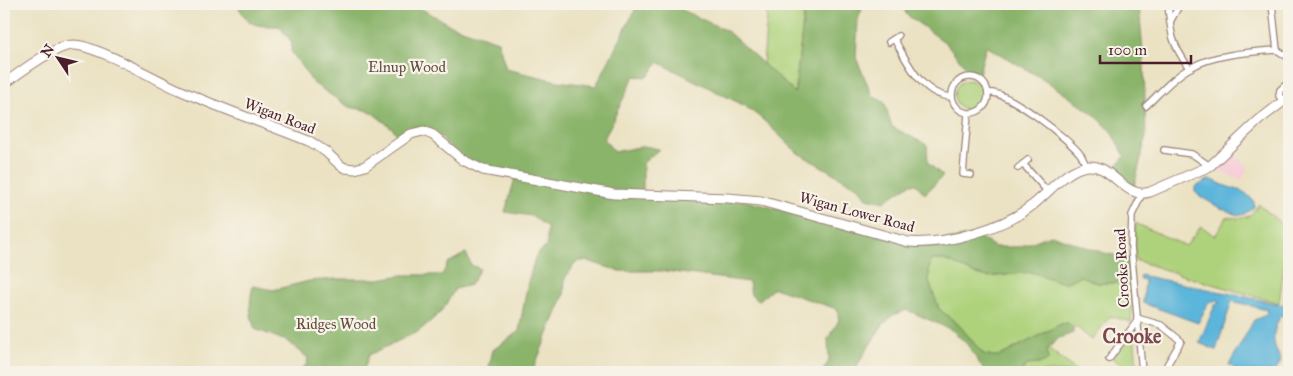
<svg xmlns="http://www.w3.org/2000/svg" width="1293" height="376" font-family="'IM FELL Great Primer',serif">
	<rect width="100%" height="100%" fill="#f7f3e8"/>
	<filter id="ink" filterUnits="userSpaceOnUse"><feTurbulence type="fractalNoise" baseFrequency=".02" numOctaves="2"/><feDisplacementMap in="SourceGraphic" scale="10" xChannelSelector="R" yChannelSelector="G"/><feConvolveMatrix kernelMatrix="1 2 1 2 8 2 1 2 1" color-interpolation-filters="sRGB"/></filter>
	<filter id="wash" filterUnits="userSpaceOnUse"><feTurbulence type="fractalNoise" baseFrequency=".0096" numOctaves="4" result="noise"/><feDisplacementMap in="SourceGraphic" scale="20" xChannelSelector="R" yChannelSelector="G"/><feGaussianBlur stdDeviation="1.12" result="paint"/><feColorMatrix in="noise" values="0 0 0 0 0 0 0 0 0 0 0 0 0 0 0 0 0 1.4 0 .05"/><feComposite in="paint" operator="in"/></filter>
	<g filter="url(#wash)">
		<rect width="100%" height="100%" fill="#ebe2c3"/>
		<polygon fill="#f6cfd9" points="1231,151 1247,166 1248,169 1242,180 1223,173 1215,168"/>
		<g fill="#aed27b" stroke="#7c7853">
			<polygon points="768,4 805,4 795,93 763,64"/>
			<circle cx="969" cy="95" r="15"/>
			<path d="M 1259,204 L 1289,231 L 1279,303 L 1191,278 L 1135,260 L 1135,223 L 1186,246 L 1201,226 L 1215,236 L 1227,217 C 1245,219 1249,219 1259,204 Z"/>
			<polygon points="932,260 943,260 950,262 987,277 1031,272 1064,283 1081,276 1097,283 1130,283 1132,310 1131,322 1110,316 1092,340 1075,326 1073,328 1068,323 1061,324 998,357 983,354 959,325 939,309 929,282 929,268"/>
			<polygon points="1134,328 1137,372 1130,372 1112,358"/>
			<polygon points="1048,348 1078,372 1021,372 1027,365 1039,364"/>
		</g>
		<g fill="#8ab46b" stroke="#6a6a4b">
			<path d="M 237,4 L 413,4 L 450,25 L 498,41 L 506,69 L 557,81 L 596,86 L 638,4 L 669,4 L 727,31 L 795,93 L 805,4 L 864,4 L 858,19 L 856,58 L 873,97 L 884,101 L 892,127 L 927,145 L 928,163 L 943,176 L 925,194 L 916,184 L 910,184 L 884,202 L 867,198 L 859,188 L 798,153 L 761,118 L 745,106 L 658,62 L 648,77 L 634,76 L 604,139 L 614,152 L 644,146 L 659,149 L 643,163 L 643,197 L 746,201 L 917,245 L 975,235 L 995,247 L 1019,247 L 1051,235 L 1104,253 L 1129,258 L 1130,283 L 1097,283 L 1081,276 L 1064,283 L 1031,272 L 987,277 L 973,273 L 950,262 L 943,260 L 932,260 L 929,268 L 929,282 L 939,309 L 959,325 L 983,354 L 998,357 L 1061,324 L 1068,323 L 1073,328 L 1073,333 L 1059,338 L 1047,349 L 1048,360 L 1039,364 L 1027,365 L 1021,372 L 985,372 L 967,344 L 952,330 L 907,310 L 893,315 L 881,327 L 853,372 L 822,372 L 829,361 L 828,339 L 839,320 L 837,309 L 774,288 L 758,301 L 751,295 L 749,282 L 665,271 L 619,271 L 588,261 L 579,261 L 574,265 L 565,278 L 564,295 L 532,372 L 488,372 L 493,350 L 519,331 L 528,282 L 536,255 L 547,246 L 547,227 L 532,216 L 505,212 L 517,172 C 501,170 483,170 468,162 C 440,147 436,110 398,136 L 392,128 L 370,111 L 349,107 L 313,83 L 291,51 L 292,42 L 279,26 C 255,26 249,27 237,4 Z"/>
			<polygon points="901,4 1139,4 1144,66 1146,136 1134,187 1113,171 1125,156 1110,130 1095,115 1045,80 986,46 979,73 968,70 946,43 907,15"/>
			<path d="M 466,253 L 471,265 L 480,269 L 470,285 L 455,289 L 442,311 L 419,331 L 369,355 L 363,372 L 297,372 L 307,364 L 308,358 L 289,342 L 255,329 C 249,314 249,301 253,286 L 273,290 L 309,281 L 336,279 L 378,279 L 403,275 L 442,275 L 448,263 Z"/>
		</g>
		<g fill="#5cb5da" stroke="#536a82">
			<path d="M 1210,179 C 1216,181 1220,184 1226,186 C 1241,192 1243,188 1254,202 L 1254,207 C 1250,210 1246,214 1241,215 C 1232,216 1201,198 1195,192 L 1195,187 Z"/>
			<path d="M 1289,252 L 1289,334 L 1283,315 L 1280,316 C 1271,338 1272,340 1281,361 L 1275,372 L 1240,372 L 1229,365 L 1254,320 L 1266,315 L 1267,310 L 1232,301 L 1216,350 L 1199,343 L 1215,305 L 1220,303 L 1219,301 L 1209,302 L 1198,323 L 1143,303 L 1145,280 L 1140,279 L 1140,275 L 1284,305 Z"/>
		</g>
	</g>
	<g filter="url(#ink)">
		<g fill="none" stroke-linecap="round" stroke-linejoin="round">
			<g stroke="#9a8077" stroke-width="8">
				<g id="street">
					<path d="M 1168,4 C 1171,35 1171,42 1189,68"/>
					<polyline points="1272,4 1277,50"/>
					<polyline points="1170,22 1180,4"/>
					<path d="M 894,39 C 908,62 921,95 951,97"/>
					<polyline points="889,42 898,36"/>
					<circle cx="970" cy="95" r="18"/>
					<path d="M 988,93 C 1006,89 1070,140 1081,155 C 1083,159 1085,163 1086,166"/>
					<polyline points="1283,101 1279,96 1280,90 1289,82"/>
					<path d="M 1146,106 C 1160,93 1173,77 1190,68 C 1214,54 1250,52 1277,50 L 1289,58"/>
					<polyline points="968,114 963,174 971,175"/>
					<polyline points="1164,150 1192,154 1210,166"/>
					<polyline points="1023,164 1048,192"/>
					<polyline points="1018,168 1028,160"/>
					<polyline points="1137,318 1161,325 1181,341 1164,370"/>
					<polyline points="1109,359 1137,321"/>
					<polyline points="1142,372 1131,247 1132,215 1142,194"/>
				</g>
			</g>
			<g stroke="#9a8077" stroke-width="11">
				<path id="secondary" d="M 4,84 C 19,73 55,45 73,45 C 93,44 155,79 177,89 C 221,109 267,124 311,142 L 326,152 L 340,165 L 345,168 L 355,169 L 365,166 L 411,134 L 423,131 L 433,135 L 463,160 L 483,170 L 614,194 L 728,198 L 761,201 L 908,242 C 946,245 1005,228 1034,204 C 1049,192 1064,172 1083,167 C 1111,159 1123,201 1150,192 L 1210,166 L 1259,120 L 1289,97"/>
			</g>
			<use href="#street" stroke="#fff" stroke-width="5.5"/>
			<use href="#secondary" stroke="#fff" stroke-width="9"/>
		</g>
	</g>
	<g text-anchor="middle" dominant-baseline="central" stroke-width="4.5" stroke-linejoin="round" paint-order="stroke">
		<g font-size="15" fill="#634c3f" stroke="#f7f3e8">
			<text x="407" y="67">Elnup Wood</text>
			<text x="336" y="324">Ridges Wood</text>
		</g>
		<g font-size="15" fill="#4a1f2b" stroke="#f7f3e8">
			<text transform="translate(280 116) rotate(21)">Wigan Road</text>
			<text transform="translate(857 212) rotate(15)">Wigan Lower Road</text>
			<text transform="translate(1122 268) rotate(-93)">Crooke Road</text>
		</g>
		<g font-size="20" font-weight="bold" fill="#7d484d" stroke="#f7f3e8">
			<text x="1132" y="336">Crooke</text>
		</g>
	</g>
	<rect width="1293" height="376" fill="none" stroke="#f7f3e8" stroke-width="20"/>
	<g transform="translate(58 58) rotate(305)" stroke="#f7f3e8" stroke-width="4" paint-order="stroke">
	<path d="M0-4L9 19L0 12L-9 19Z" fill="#4a1f2b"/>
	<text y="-8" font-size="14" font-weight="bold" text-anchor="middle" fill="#4a1f2b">N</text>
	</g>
	<path d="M1100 55v8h91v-8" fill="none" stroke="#4a1f2b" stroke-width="2.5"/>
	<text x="1108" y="55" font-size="15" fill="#4a1f2b" stroke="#f7f3e8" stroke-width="4" paint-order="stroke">100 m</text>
</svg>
